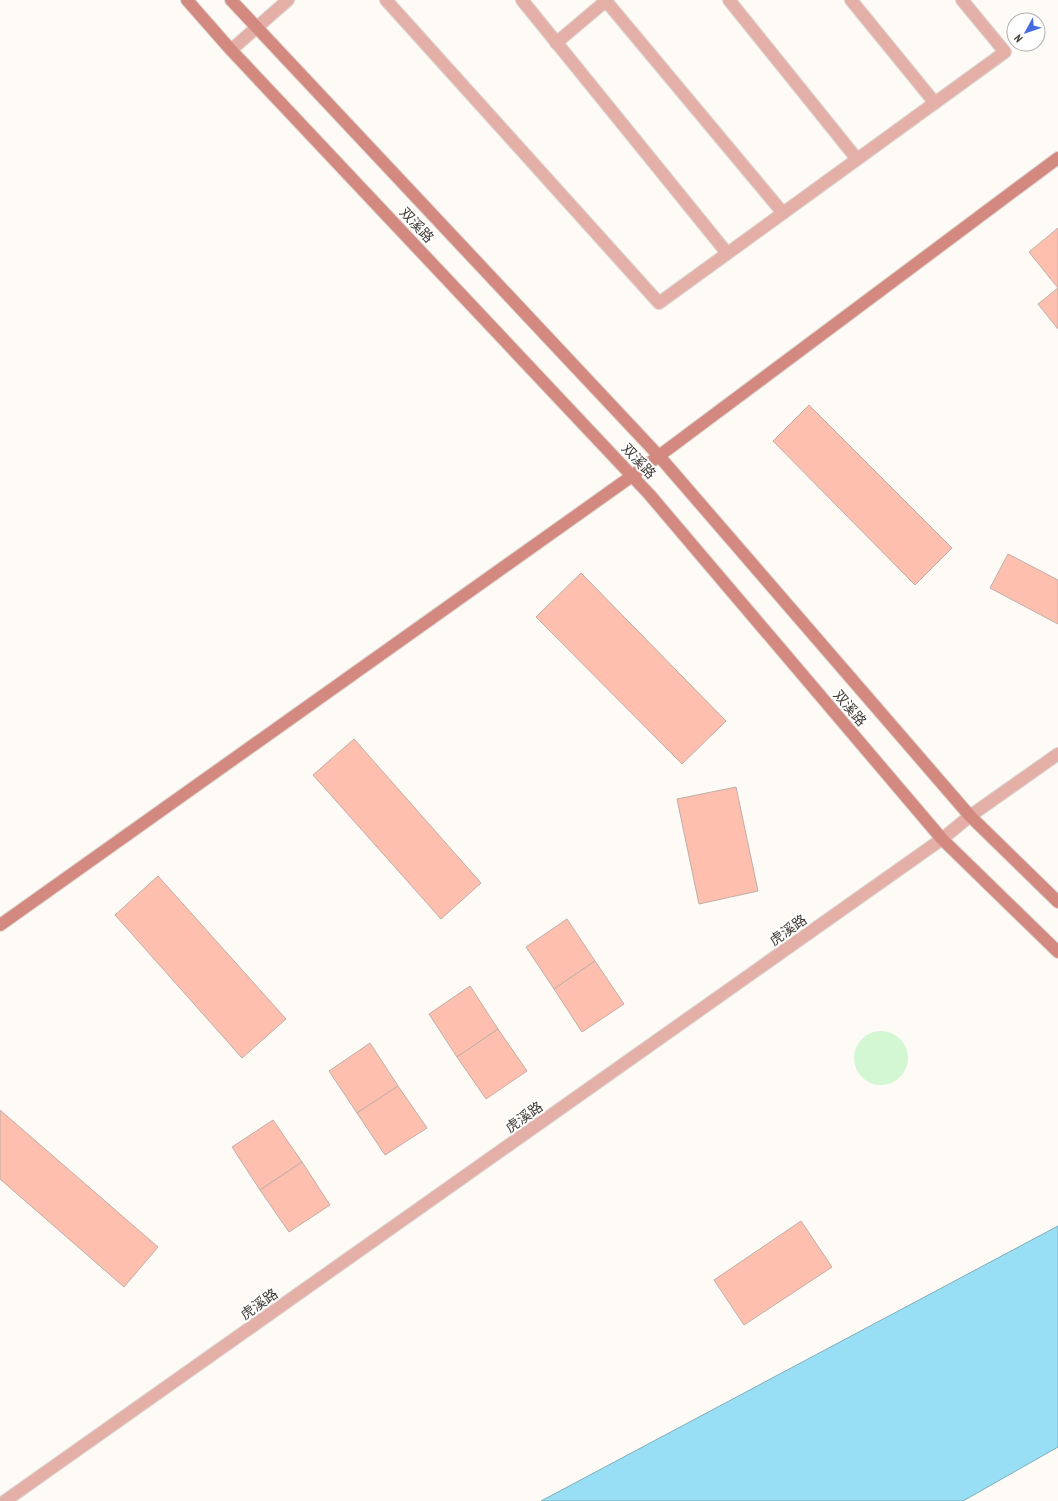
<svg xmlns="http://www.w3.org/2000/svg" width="1058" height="1501" font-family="'PT Sans Narrow','Noto Sans SC',sans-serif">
	<rect width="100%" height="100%" fill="#fefaf5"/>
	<circle fill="#d3f6d3" cx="881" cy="1058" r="27"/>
	<polygon fill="#98dff6" stroke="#7daebc" points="1058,1226 1058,1447 963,1501 541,1501"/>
	<g fill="#ffbfae" stroke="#bfaea9">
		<polygon points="1058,228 1058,329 1038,304 1058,288 1029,252"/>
		<polygon points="809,405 952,548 915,585 773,441"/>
		<polygon points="1008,554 1058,580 1058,624 990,588"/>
		<polygon points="581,573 726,721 682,764 536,617"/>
		<polygon points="354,739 481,883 441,919 313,775"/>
		<polygon points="736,787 758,891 699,904 677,799"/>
		<polygon points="158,876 286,1019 242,1058 115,915"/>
		<polygon points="567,919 595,961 554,989 526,947"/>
		<polygon points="595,961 624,1004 582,1032 554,989"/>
		<polygon points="470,986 498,1029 457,1057 429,1014"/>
		<polygon points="498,1029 527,1071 486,1099 457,1057"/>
		<polygon points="370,1043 398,1086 357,1113 329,1071"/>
		<polygon points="398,1086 427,1128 385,1155 357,1113"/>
		<polygon points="0,1110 158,1247 124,1287 0,1179"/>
		<polygon points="273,1120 302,1162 260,1190 232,1147"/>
		<polygon points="302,1162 330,1205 289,1232 260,1190"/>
		<polygon points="801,1221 832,1267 744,1325 714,1280"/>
	</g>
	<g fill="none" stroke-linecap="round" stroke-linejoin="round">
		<g stroke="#dcd7d2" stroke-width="14">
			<g id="street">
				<polyline points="386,0 659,303 1005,52 962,0"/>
				<polyline points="522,0 727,253"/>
				<polyline points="729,0 857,159"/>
				<polyline points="851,0 935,103"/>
				<polyline points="606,1 783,213"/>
				<polyline points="556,43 607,0"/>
				<polyline points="231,50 288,0"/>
				<polyline points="5,1501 942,839 970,816 1058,754"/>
			</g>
		</g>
		<g stroke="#dcd7d2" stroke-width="14">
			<g id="secondary">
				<polyline points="187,0 231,50 649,494 942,839 1058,952"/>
				<polyline points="231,0 659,456 970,816 1058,902"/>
				<polyline points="0,925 632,476 1058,158"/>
			</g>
		</g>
		<use href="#street" stroke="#e3afa7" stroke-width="12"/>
		<use href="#secondary" stroke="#d3897f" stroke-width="12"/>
	</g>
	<g text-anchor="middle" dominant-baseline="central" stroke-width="4" stroke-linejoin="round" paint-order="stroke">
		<g font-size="14" fill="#3f3a35" stroke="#fff">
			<text transform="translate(417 225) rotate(47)">双溪路</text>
			<text transform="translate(639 461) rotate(47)">双溪路</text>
			<text transform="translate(850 708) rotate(50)">双溪路</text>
			<text transform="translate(788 930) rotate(-35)">虎溪路</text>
			<text transform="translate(524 1117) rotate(-35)">虎溪路</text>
			<text transform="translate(259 1304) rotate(-35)">虎溪路</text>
		</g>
	</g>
	<g transform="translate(1026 32) rotate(230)"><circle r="19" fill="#ffffff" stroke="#b2b0ae"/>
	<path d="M0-3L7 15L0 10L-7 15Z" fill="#456cde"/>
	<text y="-6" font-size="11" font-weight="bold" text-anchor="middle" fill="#3f3a35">N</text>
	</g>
</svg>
